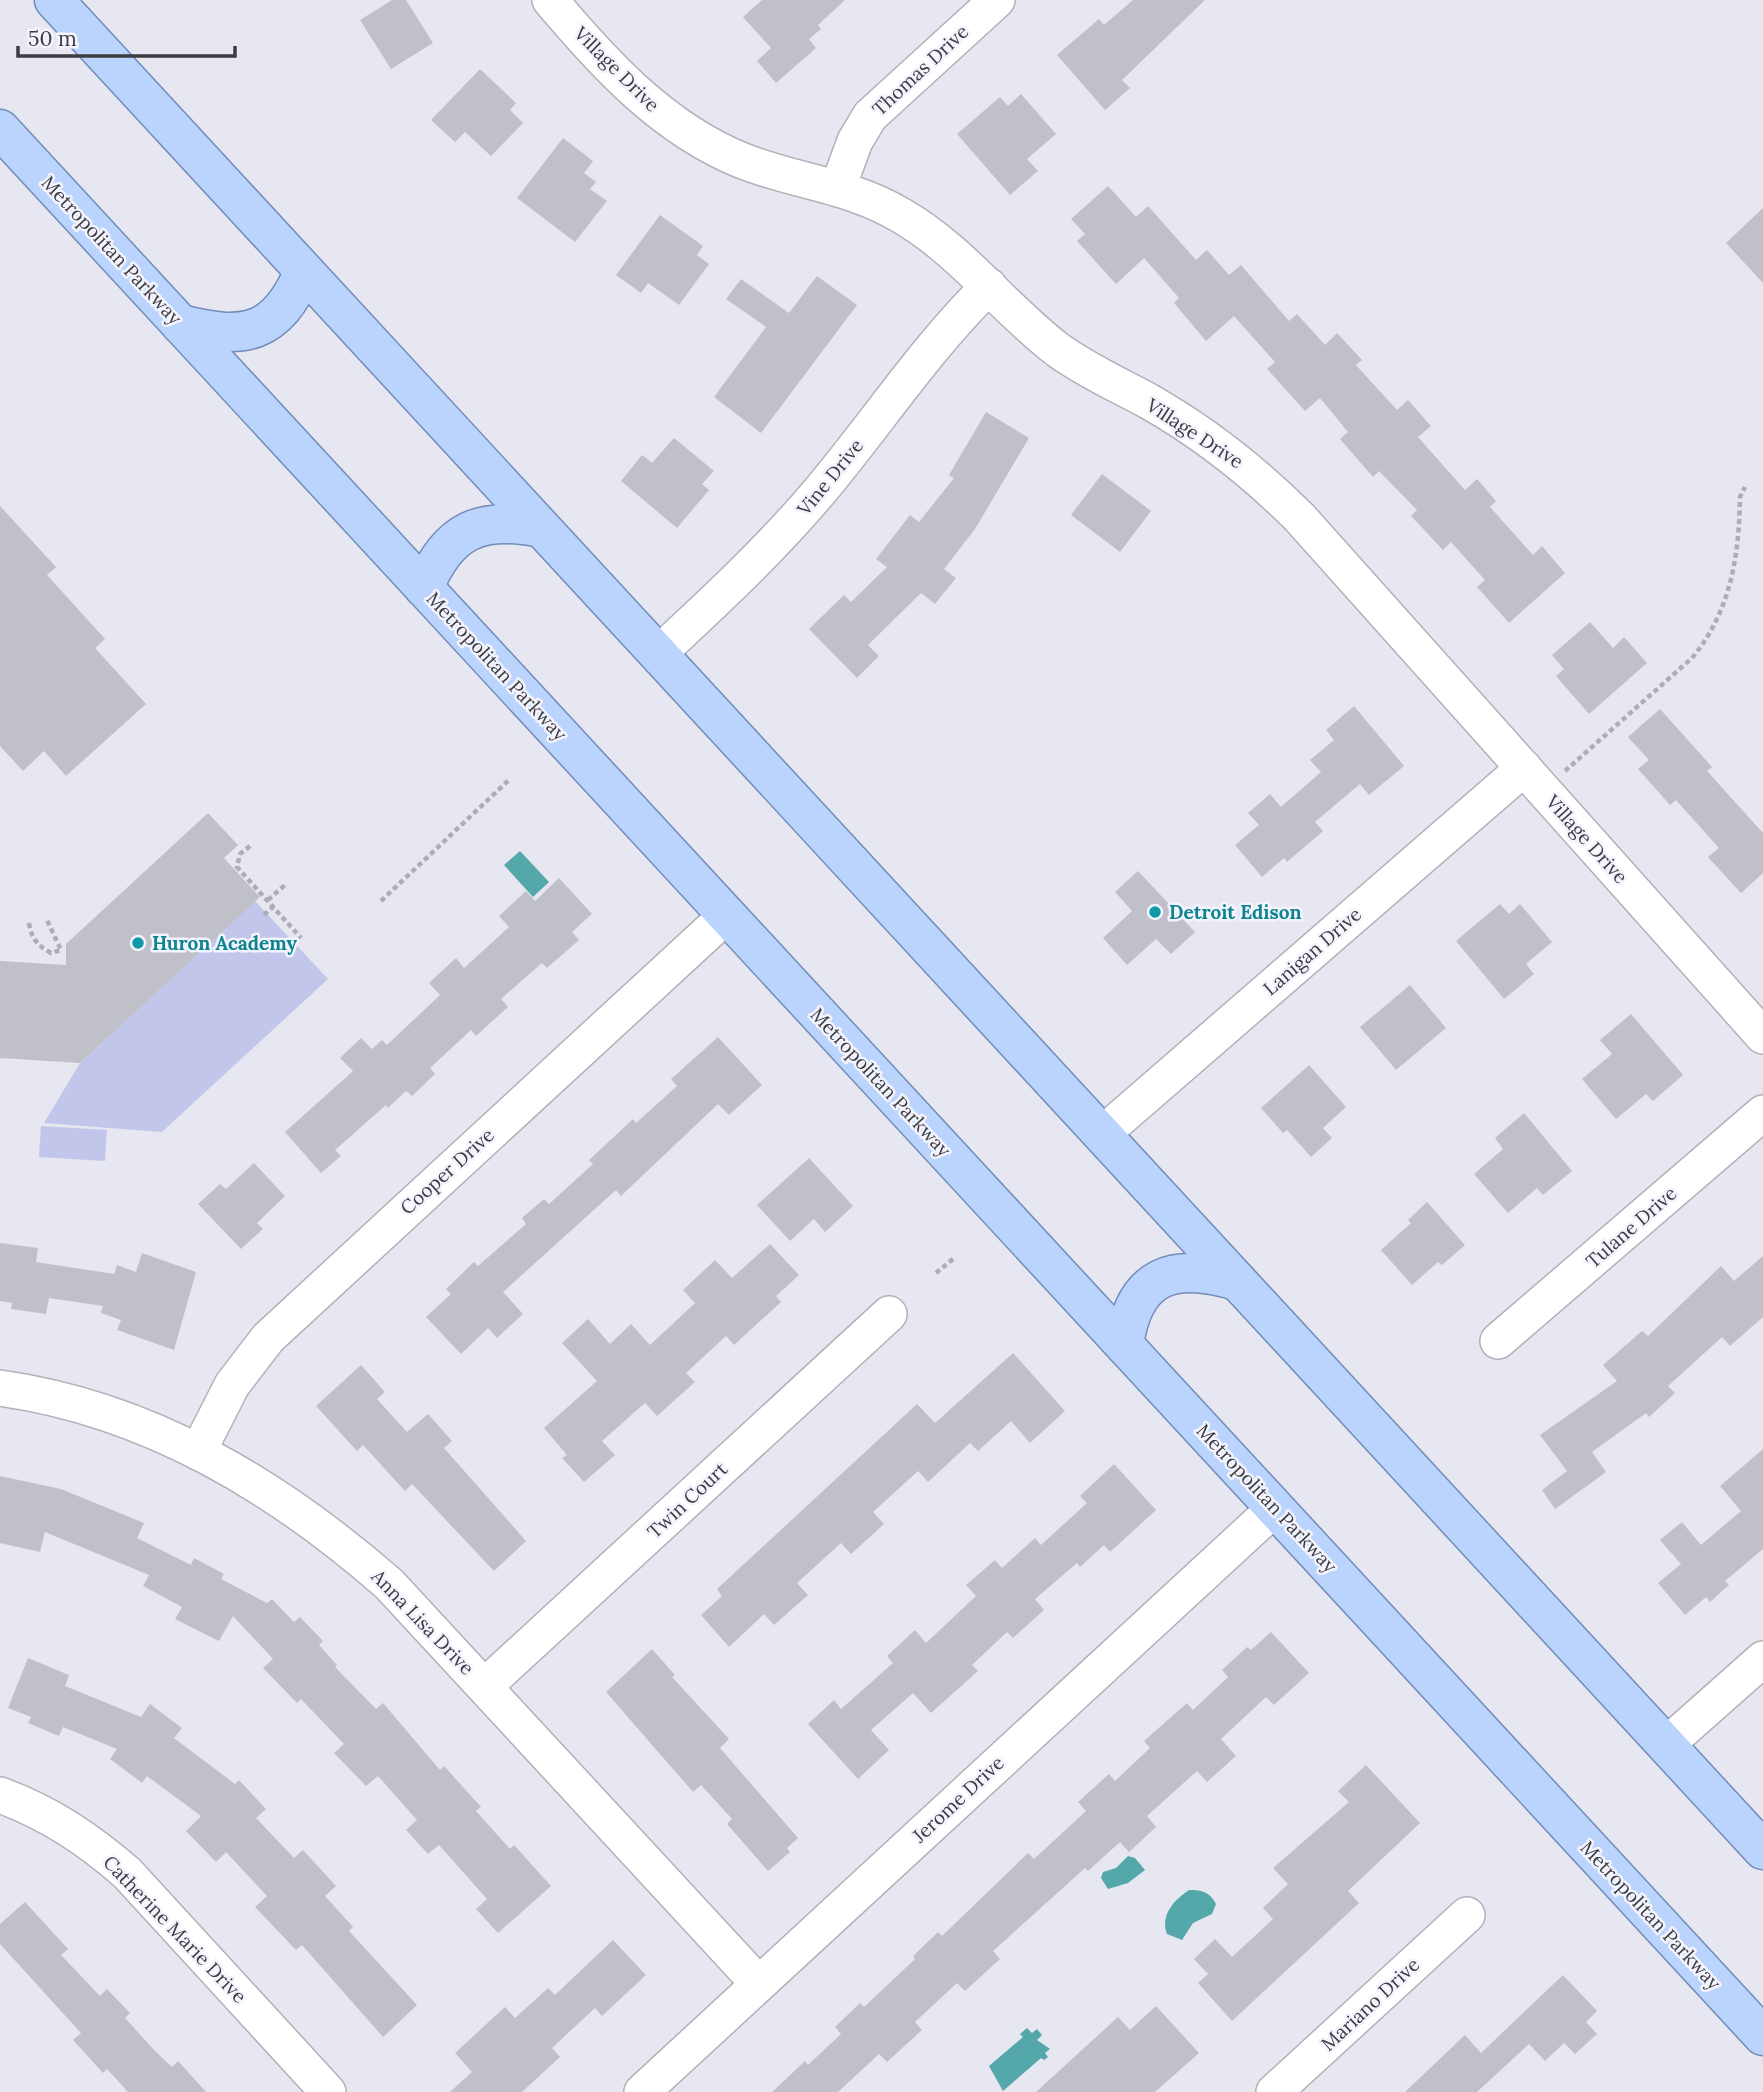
<svg xmlns="http://www.w3.org/2000/svg" width="1763" height="2092" font-family="Lora,serif">
	<rect width="100%" height="100%" fill="#e6e7f0"/>
	<g fill="#c3c6eb">
		<polygon points="255,901 328,979 162,1132 44,1123 80,1063"/>
		<polygon points="41,1126 107,1130 105,1161 39,1157"/>
	</g>
	<g fill="#55a8aa">
		<polygon points="520,851 549,882 533,897 504,865"/>
		<polygon points="1128,1856 1135,1858 1145,1870 1128,1883 1108,1889 1101,1878 1103,1872 1116,1868"/>
		<path d="M 1189,1890 C 1202,1890 1210,1892 1216,1904 L 1212,1914 L 1193,1923 L 1182,1940 L 1167,1934 C 1160,1915 1174,1900 1189,1890 Z"/>
		<polygon points="1027,2028 1032,2033 1037,2029 1042,2035 1037,2040 1050,2049 1045,2053 1048,2057 1044,2060 1041,2058 1003,2091 989,2066 1023,2037 1020,2034"/>
	</g>
	<g fill="#c0c0c9">
		<polygon points="392,0 406,0 433,43 391,69 360,20"/>
		<polygon points="762,0 845,0 818,25 821,29 809,39 816,48 776,83 757,61 771,48 743,17"/>
		<polygon points="1133,0 1205,0 1122,80 1130,88 1105,110 1057,55 1099,19 1104,25"/>
		<polygon points="480,69 516,103 510,110 523,123 491,156 465,132 455,142 431,120"/>
		<polygon points="1021,94 1056,134 1027,159 1038,171 1010,195 957,134 1000,97 1008,106"/>
		<polygon points="563,138 593,161 584,173 596,182 590,189 607,201 575,242 517,198"/>
		<polygon points="1108,186 1136,217 1148,206 1196,260 1207,250 1229,275 1241,265 1289,321 1297,314 1325,345 1337,333 1362,360 1356,365 1397,410 1408,400 1431,426 1418,437 1465,490 1477,479 1496,501 1490,507 1533,555 1542,546 1565,573 1509,623 1477,587 1485,580 1451,542 1443,550 1411,516 1417,510 1379,471 1373,477 1340,439 1348,432 1320,398 1305,411 1267,369 1275,362 1234,316 1206,341 1174,303 1179,298 1144,258 1116,284 1077,241 1085,234 1071,219"/>
		<polygon points="1763,208 1763,283 1726,243"/>
		<polygon points="660,215 703,246 697,255 709,264 679,305 648,283 641,293 616,275"/>
		<polygon points="817,276 857,305 761,433 714,397 766,327 726,299 741,279 789,313"/>
		<polygon points="986,412 1029,438 975,529 944,569 956,578 935,604 921,593 868,645 879,656 857,678 809,629 844,595 851,602 887,567 876,559 910,515 919,522 954,478 949,475"/>
		<polygon points="674,438 714,471 702,484 709,490 677,528 621,481 642,455 652,463"/>
		<polygon points="1102,474 1151,511 1120,552 1071,515"/>
		<polygon points="0,506 56,567 47,575 105,639 95,648 146,704 66,776 44,751 23,771 0,746"/>
		<polygon points="1590,622 1613,648 1624,637 1647,663 1589,714 1556,676 1564,669 1552,655"/>
		<polygon points="1354,706 1404,766 1369,795 1360,784 1315,822 1323,831 1287,862 1284,858 1262,877 1235,845 1259,825 1248,813 1270,794 1281,807 1321,772 1310,760 1334,740 1326,730"/>
		<polygon points="1660,709 1712,767 1707,771 1763,833 1763,873 1741,893 1708,857 1719,848 1676,800 1670,805 1638,769 1649,760 1628,737"/>
		<polygon points="208,813 238,845 224,858 260,897 80,1063 0,1058 0,961 66,965 66,944"/>
		<polygon points="1138,871 1195,932 1171,954 1156,939 1127,965 1103,938 1132,911 1115,892"/>
		<polygon points="559,878 592,914 572,932 579,940 547,968 542,963 501,999 508,1007 476,1036 471,1030 430,1068 435,1074 412,1096 406,1091 388,1108 386,1105 335,1150 341,1156 321,1173 285,1132 353,1071 340,1058 361,1038 372,1049 382,1040 387,1045 440,995 429,983 456,958 464,968 509,927 499,916 526,891 535,901"/>
		<polygon points="1500,904 1509,914 1520,904 1552,942 1526,964 1534,974 1504,999 1456,941"/>
		<polygon points="1410,985 1446,1028 1396,1070 1360,1027"/>
		<polygon points="1631,1014 1683,1075 1653,1101 1646,1094 1616,1119 1582,1079 1612,1054 1600,1040"/>
		<polygon points="718,1037 762,1085 729,1115 718,1104 621,1196 616,1190 503,1292 523,1314 497,1338 488,1328 461,1354 426,1317 451,1294 446,1289 474,1262 478,1266 526,1224 522,1218 544,1199 549,1204 593,1164 589,1160 633,1119 636,1123 677,1086 671,1079"/>
		<polygon points="1309,1065 1346,1107 1323,1128 1332,1138 1311,1157 1287,1130 1283,1133 1261,1108"/>
		<polygon points="1524,1113 1572,1171 1543,1195 1537,1188 1508,1213 1474,1174 1503,1149 1495,1138"/>
		<polygon points="809,1158 853,1206 825,1232 814,1219 790,1241 757,1205"/>
		<polygon points="254,1163 285,1196 257,1223 263,1229 241,1249 198,1204 220,1184 226,1189"/>
		<polygon points="1427,1202 1465,1245 1442,1265 1438,1262 1412,1285 1381,1250 1411,1223 1408,1220"/>
		<polygon points="0,1243 38,1248 36,1262 114,1274 117,1265 136,1272 142,1253 196,1272 174,1350 117,1330 121,1320 101,1313 103,1306 49,1298 46,1314 11,1309 12,1303 0,1301"/>
		<polygon points="770,1244 799,1275 776,1296 781,1302 734,1345 726,1336 686,1373 695,1382 657,1416 645,1403 602,1441 615,1455 584,1482 562,1458 567,1455 544,1428 597,1381 562,1343 588,1319 610,1344 631,1324 650,1345 695,1303 683,1290 715,1260 732,1278"/>
		<polygon points="1763,1256 1763,1317 1730,1346 1722,1337 1668,1386 1675,1393 1649,1417 1646,1413 1592,1452 1606,1472 1555,1509 1542,1490 1567,1471 1540,1435 1617,1381 1603,1365 1642,1331 1648,1336 1721,1266 1734,1281"/>
		<polygon points="1013,1353 1065,1411 1030,1443 1011,1421 978,1451 970,1443 928,1482 918,1471 873,1512 884,1524 851,1554 841,1543 797,1583 808,1595 774,1625 764,1614 729,1647 701,1615 722,1596 717,1589 917,1404 935,1423"/>
		<polygon points="361,1365 385,1392 377,1399 407,1432 428,1414 452,1441 444,1448 526,1541 494,1571 412,1484 405,1491 363,1445 357,1451 316,1406"/>
		<polygon points="1763,1449 1763,1549 1725,1581 1729,1585 1710,1602 1706,1597 1685,1615 1658,1583 1681,1564 1660,1540 1682,1522 1701,1545 1741,1511 1720,1486"/>
		<polygon points="1114,1464 1156,1510 1110,1552 1104,1545 1080,1567 1077,1563 1035,1599 1044,1610 1013,1638 1007,1632 972,1665 978,1671 931,1713 913,1693 871,1730 889,1750 858,1779 808,1724 834,1700 841,1709 893,1663 887,1656 915,1630 926,1643 976,1596 966,1585 995,1560 1002,1568 1035,1538 1041,1545 1087,1503 1080,1496"/>
		<polygon points="0,1476 61,1489 144,1523 137,1538 191,1565 194,1558 224,1574 221,1579 267,1603 272,1599 294,1622 300,1617 323,1641 319,1645 337,1665 335,1667 376,1709 383,1703 440,1770 444,1766 481,1807 476,1811 510,1849 514,1845 551,1886 498,1933 476,1909 487,1899 439,1845 428,1854 406,1830 417,1820 378,1776 366,1786 334,1753 344,1744 301,1699 297,1703 263,1668 273,1659 233,1616 219,1641 175,1619 182,1607 143,1586 149,1575 45,1532 40,1552 0,1543"/>
		<polygon points="1271,1632 1309,1673 1274,1705 1266,1697 1221,1739 1236,1756 1207,1782 1197,1771 1147,1816 1156,1827 1129,1852 1120,1842 1088,1871 1085,1868 993,1951 1000,1959 965,1991 957,1983 915,2022 922,2030 887,2062 879,2054 838,2092 772,2092 805,2061 808,2065 841,2034 835,2027 860,2003 864,2007 915,1959 913,1956 938,1932 942,1936 1028,1853 1034,1859 1086,1811 1078,1802 1109,1774 1115,1781 1150,1748 1144,1741 1187,1703 1193,1710 1228,1677 1222,1670 1247,1647 1251,1650"/>
		<polygon points="652,1649 675,1675 672,1677 729,1739 720,1748 798,1838 787,1848 790,1852 768,1871 727,1824 732,1819 701,1785 693,1792 606,1692"/>
		<polygon points="28,1658 69,1675 65,1686 141,1717 150,1704 182,1728 174,1738 235,1784 239,1780 266,1809 256,1818 294,1858 303,1850 336,1886 325,1896 353,1927 349,1931 417,2005 383,2037 302,1945 296,1950 255,1907 267,1896 226,1852 216,1862 186,1831 201,1816 147,1776 142,1783 110,1759 117,1749 63,1727 59,1736 28,1723 31,1717 8,1708"/>
		<polygon points="1366,1765 1420,1823 1348,1891 1359,1903 1232,2021 1198,1983 1208,1974 1194,1959 1215,1939 1232,1957 1273,1919 1263,1908 1288,1884 1273,1868 1349,1802 1338,1791"/>
		<polygon points="25,1902 68,1949 61,1955 100,1996 107,1989 130,2013 125,2018 156,2052 172,2067 178,2061 206,2092 128,2092 107,2069 103,2073 73,2040 81,2033 0,1944 0,1924"/>
		<polygon points="613,1940 646,1975 602,2016 595,2008 552,2048 560,2057 522,2092 450,2092 472,2072 455,2053 505,2007 515,2018 548,1988 555,1995"/>
		<polygon points="1563,1975 1597,2011 1586,2022 1597,2034 1575,2054 1564,2043 1545,2061 1529,2044 1477,2092 1405,2092 1465,2035 1481,2053"/>
		<polygon points="1156,2006 1199,2053 1155,2092 1036,2092 1118,2017 1130,2030"/>
	</g>
	<g fill="none" stroke-linecap="round" stroke-linejoin="round">
		<g stroke="#b1b1ba" stroke-width="38">
			<g id="minor">
				<path d="M 550,0 C 604,64 663,129 743,161 C 797,182 850,185 902,216 C 962,251 1003,308 1058,350 C 1087,371 1119,385 1150,402 C 1206,434 1254,472 1300,518 L 1763,1036"/>
				<polyline points="838,187 855,141 870,116 997,0"/>
				<path d="M 658,654 C 714,602 770,550 819,492 C 877,423 925,349 989,286"/>
				<polyline points="1101,1135 1524,768"/>
				<polyline points="1498,1341 1763,1113"/>
				<path d="M 0,1388 C 149,1409 277,1486 389,1584 L 758,1983"/>
				<polyline points="198,1452 232,1385 268,1338 727,915"/>
				<polyline points="486,1685 889,1314"/>
				<polyline points="1666,1745 1763,1659"/>
				<path d="M 0,1795 C 49,1813 88,1839 127,1873 L 328,2092"/>
				<polyline points="642,2092 1275,1508"/>
				<polyline points="1274,2092 1467,1915"/>
			</g>
		</g>
		<g stroke="#718cba" stroke-width="41">
			<g id="primary">
				<polyline points="54,0 1763,1850"/>
				<polyline points="0,129 1763,2036"/>
				<path d="M 180,324 C 244,340 276,336 304,271"/>
				<path d="M 424,588 C 448,529 481,516 541,528"/>
				<path d="M 1124,1345 C 1134,1274 1173,1262 1237,1281"/>
			</g>
		</g>
		<g stroke="#adaeb5" stroke-width="4.5" stroke-dasharray="5 3.5" stroke-linecap="butt">
			<path d="M 1565,771 L 1692,658 C 1731,611 1739,556 1740,497 L 1745,487"/>
			<polyline points="250,846 240,854 237,867 301,938"/>
			<polyline points="268,900 286,884"/>
			<polyline points="381,901 510,779"/>
			<polyline points="264,915 273,907"/>
			<path d="M 29,923 C 31,938 38,946 51,953 L 61,950 L 46,918"/>
			<polyline points="936,1273 953,1259"/>
		</g>
		<use href="#minor" stroke="#fff" stroke-width="35"/>
		<use href="#primary" stroke="#bbd4fd" stroke-width="38"/>
	</g>
	<g fill="#0f9aa8" stroke="#f3f4fd" stroke-width="2.5">
		<circle cx="1155" cy="912" r="7"/>
		<circle cx="138" cy="943" r="7"/>
	</g>
	<g text-anchor="middle" dominant-baseline="central" stroke-width="5" stroke-linejoin="round" paint-order="stroke">
		<g font-size="19" fill="#3c3d40" stroke="#f3f4fd">
			<text transform="translate(617 69) rotate(45)">Village Drive</text>
			<text transform="translate(920 70) rotate(-43)">Thomas Drive</text>
			<text transform="translate(112 250) rotate(47)">Metropolitan Parkway</text>
			<text transform="translate(1195 433) rotate(33)">Village Drive</text>
			<text transform="translate(830 477) rotate(-51)">Vine Drive</text>
			<text transform="translate(497 666) rotate(47)">Metropolitan Parkway</text>
			<text transform="translate(1587 839) rotate(48)">Village Drive</text>
			<text transform="translate(1312 951) rotate(-41)">Lanigan Drive</text>
			<text transform="translate(881 1082) rotate(47)">Metropolitan Parkway</text>
			<text transform="translate(447 1171) rotate(-42)">Cooper Drive</text>
			<text transform="translate(1631 1227) rotate(-41)">Tulane Drive</text>
			<text transform="translate(1267 1498) rotate(47)">Metropolitan Parkway</text>
			<text transform="translate(687 1500) rotate(-43)">Twin Court</text>
			<text transform="translate(423 1622) rotate(46)">Anna Lisa Drive</text>
			<text transform="translate(958 1799) rotate(-43)">Jerome Drive</text>
			<text transform="translate(1651 1915) rotate(47)">Metropolitan Parkway</text>
			<text transform="translate(175 1929) rotate(46)">Catherine Marie Drive</text>
			<text transform="translate(1370 2004) rotate(-43)">Mariano Drive</text>
		</g>
		<g font-size="19" font-weight="bold" fill="#0d838f" stroke="#f3f4fd" text-anchor="start">
			<text x="1169" y="912">Detroit Edison</text>
			<text x="152" y="943">Huron Academy</text>
		</g>
	</g>
	<path d="M18 46v10h217v-10" fill="none" stroke="#3c3d40" stroke-width="3.5"/>
	<text x="28" y="46" font-size="21" fill="#3c3d40" stroke="#f3f4fd" stroke-width="5" paint-order="stroke">50 m</text>
</svg>
